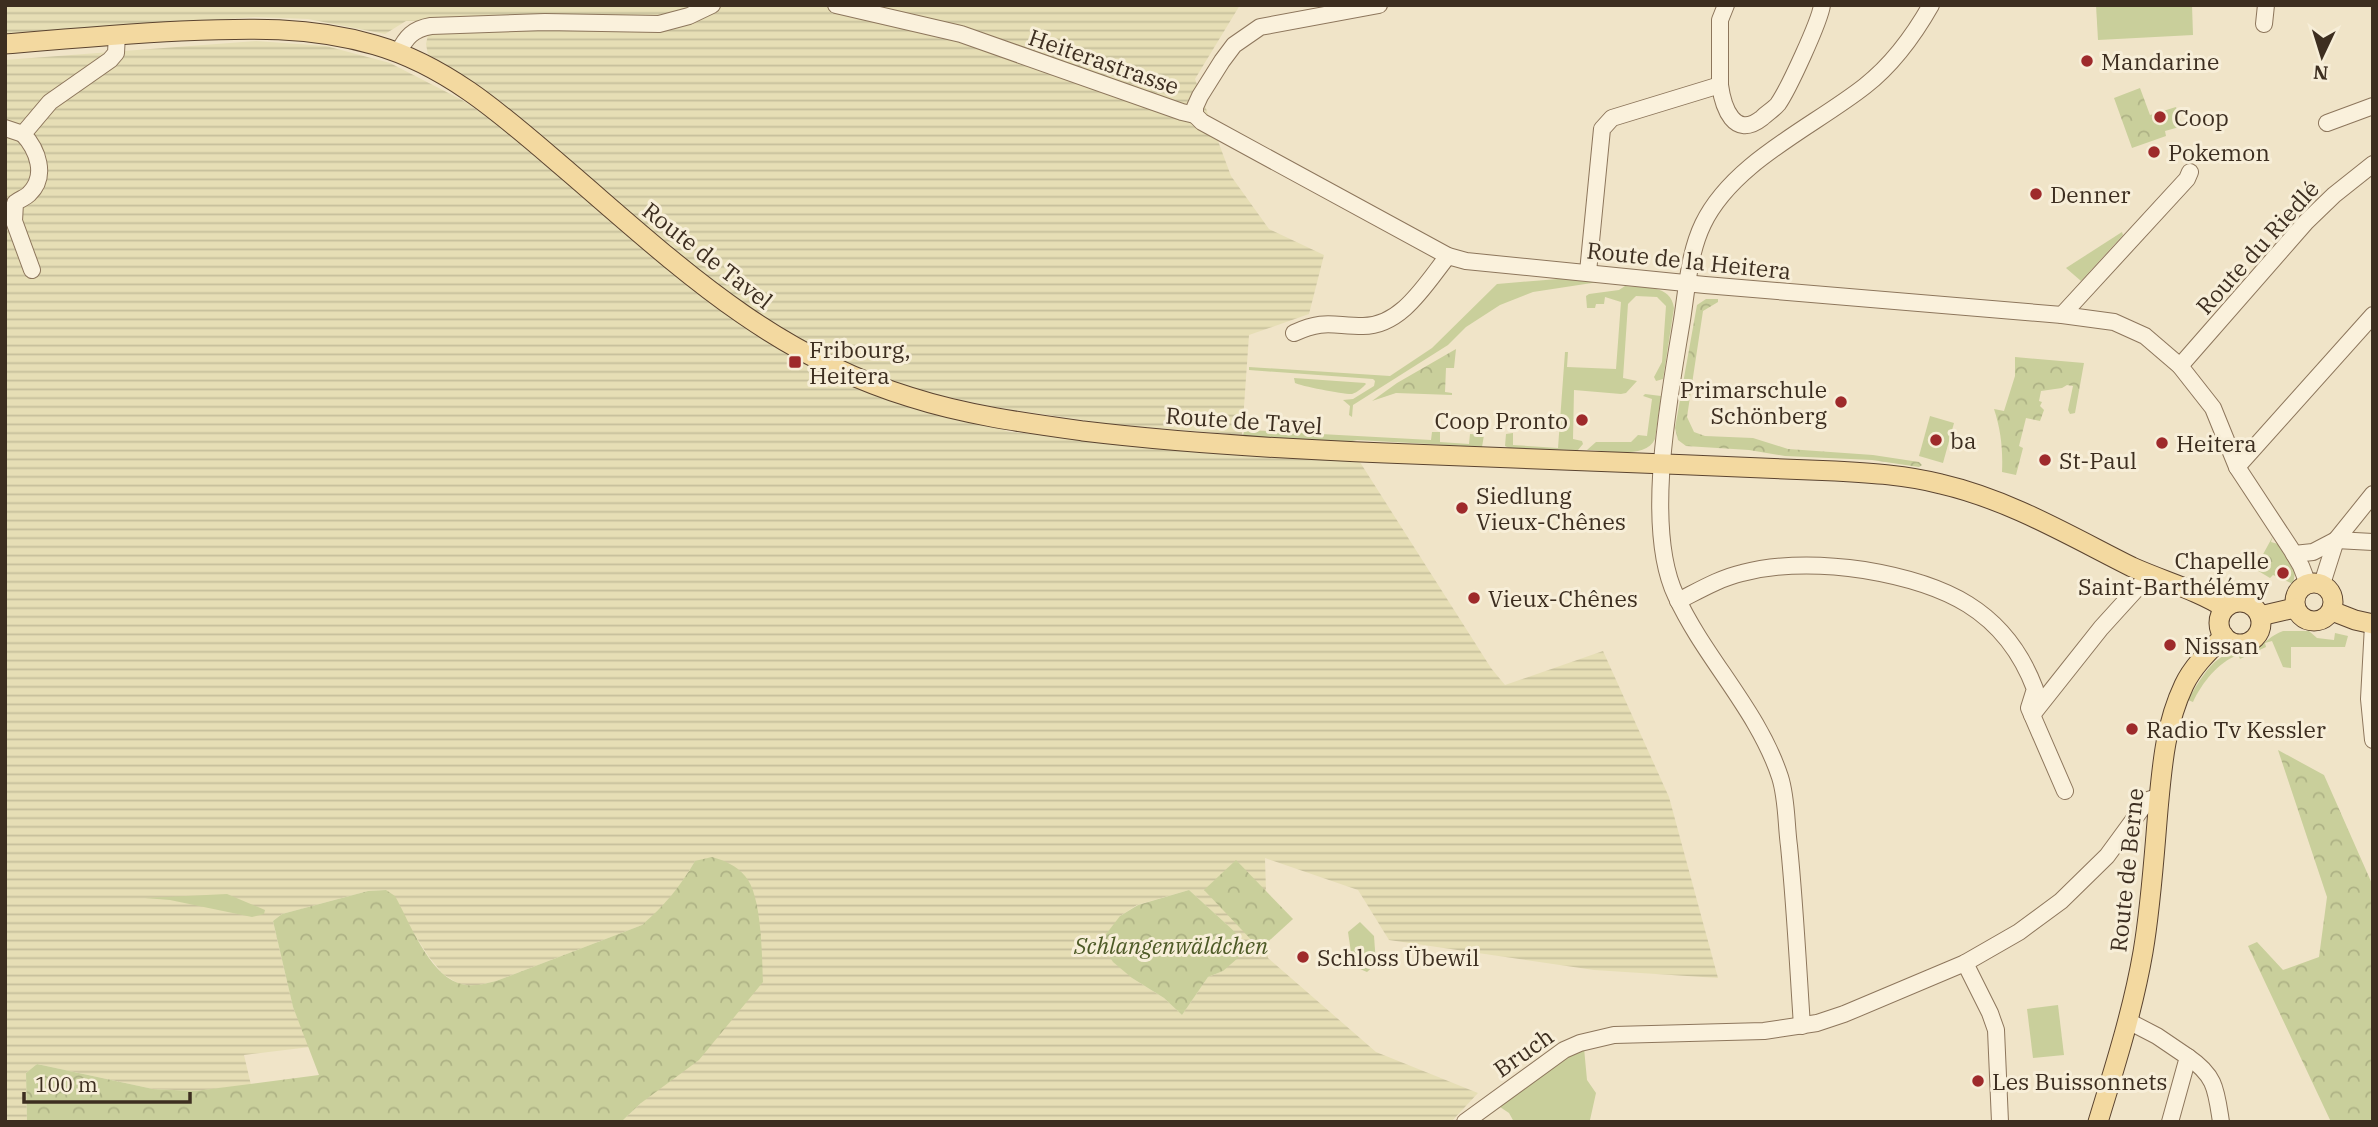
<svg xmlns="http://www.w3.org/2000/svg" width="2378" height="1127" font-family="'IBM Plex Serif',serif">
	<defs>
		<pattern id="farmland-rules" width="6" height="5" patternUnits="userSpaceOnUse" patternTransform="scale(1.75)"><rect width="6" height="5" fill="#e6deb5"/><path d="M0 2.5h6" fill="none" stroke="#c6bf9b"/></pattern>
		<pattern id="forest-crowns" width="20" height="18" patternUnits="userSpaceOnUse" patternTransform="scale(1.75)"><rect width="20" height="18" fill="#c9cf9b"/><path d="M2 6a3 3 0 1 1 6 0M12 15a3 3 0 1 1 6 0" fill="none" stroke="#aeb285"/></pattern>
	</defs>
	<rect width="100%" height="100%" fill="#f0e4c8"/>
	<g fill="url(#farmland-rules)" fill-rule="evenodd">
		<polygon points="5,5 1240,5 1195,79 1231,176 1269,229 1324,255 1309,314 1249,335 1242,435 1110,424 994,407 929,393 863,371 811,348 748,309 697,272 500,101 428,55 426,44 431,21 406,21 385,34 308,19 255,17 5,35"/>
		<path d="M 256,41 L 326,46 L 390,63 L 462,100 L 492,120 L 611,221 L 808,364 L 853,387 L 1010,432 L 1358,459 L 1491,668 L 1505,685 L 1603,651 L 1669,797 L 1718,978 L 1594,970 L 1389,940 L 1358,890 L 1265,858 L 1268,958 L 1376,1052 L 1478,1093 L 1451,1122 L 621,1122 L 641,1103 L 695,861 L 681,884 L 661,909 L 642,925 L 496,981 L 475,986 L 459,984 L 443,974 L 429,957 L 386,890 L 368,891 L 282,914 L 273,921 L 293,1007 L 310,1047 L 244,1055 L 251,1085 L 195,1091 L 153,1089 L 37,1064 L 26,1073 L 27,1122 L 5,1122 L 5,60 ZM 1189,890 L 1234,931 L 1223,971 L 1208,977 L 1182,1015 L 1164,998 L 1132,978 L 1120,916 L 1137,905 Z"/>
	</g>
	<g fill="#c9cf9b">
		<polygon points="2096,5 2192,5 2193,35 2098,40"/>
		<polygon points="2122,232 2123,235 2081,281 2066,268"/>
		<polygon points="1559,276 1605,281 1533,292 1500,305 1466,327 1448,345 1353,405 1352,417 1349,415 1350,406 1343,400 1353,399 1374,386 1375,381 1373,379 1249,370 1249,367 1390,376 1432,348 1497,284 1558,279"/>
		<path d="M 1625,286 C 1644,288 1671,284 1674,308 L 1663,379 L 1656,381 L 1654,377 L 1662,362 L 1666,306 L 1657,297 L 1636,296 L 1628,304 L 1623,378 L 1637,381 L 1626,393 L 1621,394 L 1574,390 L 1573,439 L 1582,441 L 1583,444 L 1578,450 L 1509,448 L 1505,446 L 1506,434 L 1513,433 L 1513,445 L 1558,448 L 1565,352 L 1568,352 L 1567,367 L 1616,369 L 1621,302 L 1605,297 L 1604,304 L 1596,304 L 1595,308 L 1587,308 L 1586,296 L 1589,294 L 1619,290 Z"/>
		<path d="M 1294,378 L 1365,383 L 1366,384 C 1362,388 1358,392 1352,394 C 1347,395 1300,386 1295,383 Z"/>
		<path d="M 1645,394 L 1661,396 L 1655,439 C 1645,460 1606,450 1587,450 L 1596,442 L 1631,442 L 1638,435 L 1647,436 L 1652,399 L 1643,396 Z"/>
		<polygon points="1930,416 1954,423 1943,463 1919,456"/>
		<polygon points="1245,424 1249,425 1249,430 1431,440 1432,432 1440,432 1440,442 1469,444 1470,434 1484,435 1482,447 1357,440 1348,442 1243,437"/>
		<path d="M 2283,631 L 2309,631 L 2317,638 L 2334,640 L 2335,633 L 2348,636 L 2345,647 L 2291,647 L 2291,668 L 2283,667 L 2272,641 L 2265,643 L 2266,647 L 2240,659 L 2238,655 C 2218,662 2202,683 2193,702 L 2188,700 C 2197,685 2210,660 2228,654 C 2237,651 2246,654 2255,649 C 2266,643 2271,635 2283,631 Z"/>
		<polygon points="227,894 265,910 264,914 252,917 170,900 145,898"/>
		<polygon points="1360,922 1374,936 1376,964 1367,972 1353,966 1348,932"/>
		<polygon points="2058,1005 2064,1055 2033,1058 2027,1009"/>
		<polygon points="1584,1048 1587,1080 1596,1093 1590,1120 1593,1122 1514,1122 1509,1113 1497,1105 1559,1059"/>
	</g>
	<g fill="url(#forest-crowns)">
		<polygon points="2140,88 2150,115 2176,107 2183,126 2165,131 2166,136 2132,148 2114,98"/>
		<polygon points="1706,299 1718,299 1718,302 1703,311 1687,417 1694,432 1705,436 1753,438 1788,449 1873,455 1919,462 1922,465 1919,467 1872,460 1785,456 1749,450 1686,446 1678,440 1675,428 1697,305"/>
		<polygon points="1456,349 1454,368 1446,368 1445,392 1452,393 1452,395 1396,393 1372,401 1397,383"/>
		<path d="M 2015,357 L 2084,363 L 2075,413 L 2070,414 L 2068,410 L 2073,386 L 2067,385 L 2062,388 L 2041,391 L 2039,401 L 2042,402 L 2040,406 L 2044,410 L 2040,421 L 2026,418 L 2019,446 L 2023,448 L 2016,475 L 2002,472 C 2003,450 2001,430 1994,409 L 2004,411 L 2015,376 Z"/>
		<polygon points="2273,536 2271,542 2278,544 2295,573 2293,584 2273,575 2270,578 2255,569"/>
		<polygon points="2278,750 2324,775 2373,886 2373,1122 2331,1122 2248,946 2257,942 2283,970 2319,957 2327,897"/>
		<path d="M 712,857 C 725,861 736,865 745,876 C 762,894 762,957 763,982 L 699,1060 L 641,1103 L 621,1122 L 27,1122 L 26,1073 L 37,1064 L 153,1089 L 195,1091 L 319,1075 L 293,1007 L 273,921 L 282,914 L 368,891 L 386,890 L 395,896 C 410,923 428,972 458,983 C 471,988 483,984 496,981 L 642,925 C 664,906 680,887 695,861 Z"/>
		<polygon points="1236,860 1293,919 1260,949 1204,890"/>
		<polygon points="1189,890 1234,931 1246,951 1223,971 1208,977 1182,1015 1164,998 1132,978 1113,962 1100,942 1120,916 1138,905"/>
	</g>
	<g fill="none" stroke-linecap="round" stroke-linejoin="round">
		<g stroke="#8d765c" stroke-width="18">
			<g id="minor">
				<polyline points="836,5 961,34 1182,112 1195,115"/>
				<polyline points="1379,5 1260,27 1234,45 1222,61 1200,96 1195,107 1195,115 1202,122 1448,256 1466,261 1705,285 2062,315 2114,322 2145,336 2180,366 2213,408 2237,467 2291,549 2301,566 2308,584"/>
				<polyline points="2264,24 2266,5"/>
				<path d="M 398,53 C 406,37 413,29 431,26 L 545,22 L 659,24 L 689,16 L 712,5"/>
				<path d="M 1720,85 C 1723,107 1734,140 1762,118 C 1767,113 1774,109 1778,104 C 1788,90 1820,21 1822,5"/>
				<polyline points="2327,123 2373,106"/>
				<polyline points="5,128 23,134"/>
				<path d="M 32,270 L 14,221 L 15,203 C 20,199 25,198 29,194 C 48,176 37,149 23,134 L 50,102 L 110,60 L 116,53 L 117,34"/>
				<polyline points="1588,272 1602,129 1612,118 1720,85 1720,20 1726,5"/>
				<polyline points="2062,315 2187,179 2190,172"/>
				<path d="M 1294,333 C 1324,319 1333,326 1363,326 C 1402,326 1426,283 1448,256"/>
				<polyline points="2180,366 2306,222 2334,195 2373,164"/>
				<polyline points="2237,467 2373,315"/>
				<polyline points="2294,554 2313,552 2336,540 2373,542"/>
				<polyline points="2322,584 2336,540 2373,494"/>
				<path d="M 1678,601 C 1698,591 1720,578 1742,573 C 1781,563 1824,564 1864,570 C 1943,583 2005,609 2035,689 L 2029,708 L 2065,791"/>
				<polyline points="2373,625 2369,699 2373,740"/>
				<polyline points="2032,715 2101,628 2150,574"/>
				<polyline points="1965,963 1990,1013 1996,1030 2000,1122"/>
				<polyline points="2128,1021 2157,1036 2188,1057 2170,1122"/>
				<path d="M 1802,1026 C 1798,966 1795,906 1789,846 C 1786,824 1787,799 1780,777 C 1758,710 1705,659 1676,596 C 1643,527 1670,394 1682,320 C 1687,288 1689,253 1703,224 C 1733,162 1813,127 1865,86 C 1893,64 1914,35 1931,5"/>
				<path d="M 2188,1057 C 2216,1076 2216,1090 2221,1122"/>
				<polyline points="1465,1122 1564,1050 1580,1043 1614,1035 1764,1031 1817,1023 1844,1014 1965,963 2019,932 2061,901 2107,856 2148,800 2160,796"/>
			</g>
		</g>
		<g stroke="#5b4430" stroke-width="21">
			<g id="major">
				<path d="M 5,44 C 64,39 122,34 181,31 C 247,28 311,26 375,45 C 452,67 510,122 570,173 C 678,266 770,354 910,397 C 966,415 1025,423 1083,431 C 1183,443 1284,449 1385,453 C 1535,458 1685,465 1835,471 C 1871,473 1906,475 1941,484 C 2010,500 2070,536 2132,567 C 2163,581 2197,590 2225,608"/>
				<circle cx="2314" cy="602" r="19"/>
				<circle cx="2240" cy="623" r="21"/>
				<polyline points="2332,611 2355,620 2373,624"/>
				<polyline points="2260,616 2295,608"/>
				<path d="M 2098,1122 C 2115,1066 2133,1010 2143,952 C 2151,905 2154,857 2158,810 C 2162,767 2165,725 2184,685 C 2193,666 2209,651 2224,636"/>
			</g>
		</g>
		<use href="#minor" stroke="#faf1dc" stroke-width="16"/>
		<use href="#major" stroke="#f3d9a0" stroke-width="19"/>
	</g>
	<g fill="#9e2a2b" stroke="#f7eed8" stroke-width="2.5">
		<circle cx="2087" cy="61" r="7"/>
		<circle cx="2160" cy="117" r="7"/>
		<circle cx="2154" cy="152" r="7"/>
		<circle cx="2036" cy="194" r="7"/>
		<rect x="788" y="355" width="14" height="14" rx="3.5"/>
		<circle cx="1841" cy="402" r="7"/>
		<circle cx="1582" cy="420" r="7"/>
		<circle cx="1936" cy="440" r="7"/>
		<circle cx="2162" cy="443" r="7"/>
		<circle cx="2045" cy="460" r="7"/>
		<circle cx="1462" cy="508" r="7"/>
		<circle cx="2283" cy="573" r="7"/>
		<circle cx="1474" cy="598" r="7"/>
		<circle cx="2170" cy="645" r="7"/>
		<circle cx="2132" cy="729" r="7"/>
		<circle cx="1303" cy="957" r="7"/>
		<circle cx="1978" cy="1081" r="7"/>
	</g>
	<g text-anchor="middle" dominant-baseline="central" stroke-width="6" stroke-linejoin="round" paint-order="stroke">
		<g font-size="23" fill="#3d2e20" stroke="#f7eed8">
			<text transform="translate(1104 61) rotate(19)">Heiterastrasse</text>
			<text transform="translate(2257 247) rotate(-48)">Route du Riedlé</text>
			<text transform="translate(708 255) rotate(38)">Route de Tavel</text>
			<text transform="translate(1689 260) rotate(6)">Route de la Heitera</text>
			<text transform="translate(1244 420) rotate(4)">Route de Tavel</text>
			<text transform="translate(2126 870) rotate(-84)">Route de Berne</text>
			<text transform="translate(1523 1052) rotate(-35)">Bruch</text>
		</g>
		<g font-size="23" fill="#3d2e20" stroke="#f7eed8" text-anchor="start">
			<text x="2101" y="61">Mandarine</text>
			<text x="2174" y="117">Coop</text>
			<text x="2168" y="152">Pokemon</text>
			<text x="2050" y="194">Denner</text>
			<text x="809" y="349">Fribourg,<tspan x="809" dy="26">Heitera</tspan></text>
			<text x="1827" y="389" text-anchor="end">Primarschule<tspan x="1827" dy="26">Schönberg</tspan></text>
			<text x="1568" y="420" text-anchor="end">Coop Pronto</text>
			<text x="1950" y="440">ba</text>
			<text x="2176" y="443">Heitera</text>
			<text x="2059" y="460">St-Paul</text>
			<text x="1476" y="495">Siedlung<tspan x="1476" dy="26">Vieux-Chênes</tspan></text>
			<text x="2269" y="560" text-anchor="end">Chapelle<tspan x="2269" dy="26">Saint-Barthélémy</tspan></text>
			<text x="1488" y="598">Vieux-Chênes</text>
			<text x="2184" y="645">Nissan</text>
			<text x="2146" y="729">Radio Tv Kessler</text>
			<text x="1317" y="957">Schloss Übewil</text>
			<text x="1992" y="1081">Les Buissonnets</text>
		</g>
		<g font-size="23" font-style="italic" fill="#4d5a26" stroke="#f7eed8">
			<text x="1171" y="945">Schlangenwäldchen</text>
		</g>
	</g>
	<rect width="2378" height="1127" fill="none" stroke="#3d2e20" stroke-width="14"/>
	<g transform="translate(2322 56) rotate(184)" stroke="#f7eed8" stroke-width="5" paint-order="stroke">
	<path d="M0-5L12 26L0 18L-12 26Z" fill="#3d2e20"/>
	<text y="-10" font-size="19" font-weight="bold" text-anchor="middle" fill="#3d2e20">N</text>
	</g>
	<path d="M24 1092v10h166v-10" fill="none" stroke="#3d2e20" stroke-width="3.5"/>
	<text x="35" y="1092" font-size="21" fill="#3d2e20" stroke="#f7eed8" stroke-width="5" paint-order="stroke">100 m</text>
</svg>
